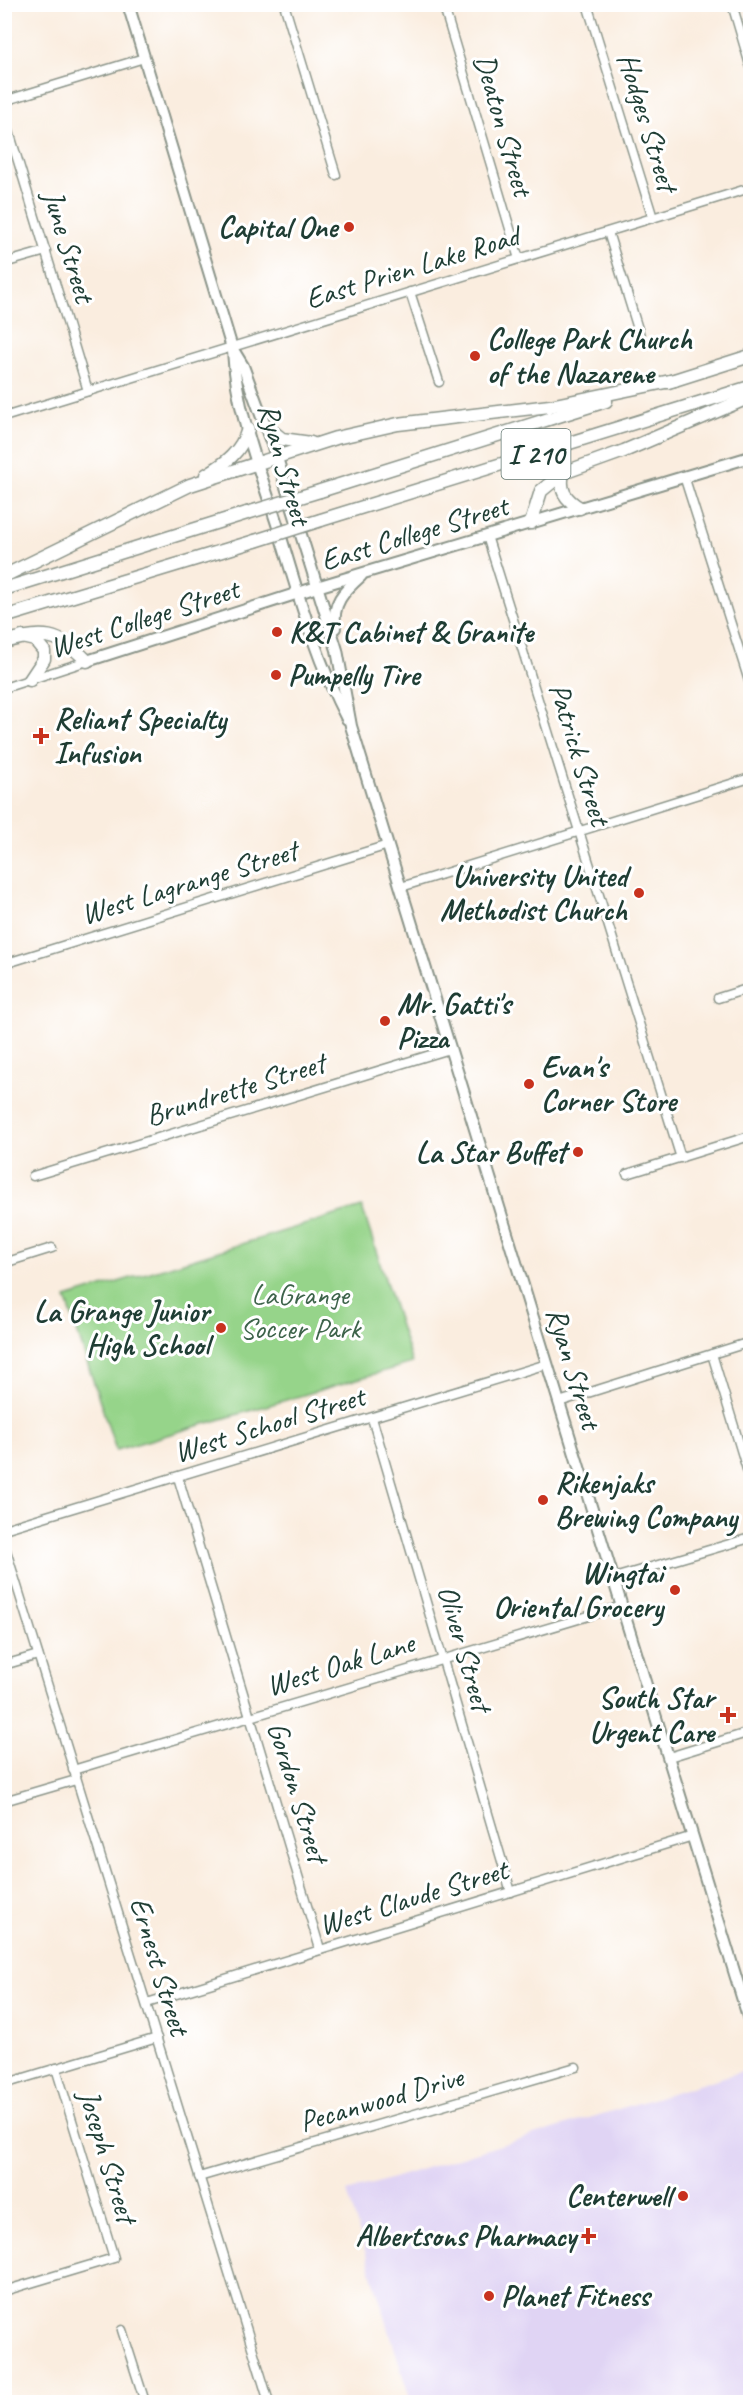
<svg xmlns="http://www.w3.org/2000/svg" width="755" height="2407" font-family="Caveat,sans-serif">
	<rect width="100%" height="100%" fill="#fff"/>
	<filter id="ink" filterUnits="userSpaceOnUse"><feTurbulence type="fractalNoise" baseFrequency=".0167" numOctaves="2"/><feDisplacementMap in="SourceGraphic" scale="12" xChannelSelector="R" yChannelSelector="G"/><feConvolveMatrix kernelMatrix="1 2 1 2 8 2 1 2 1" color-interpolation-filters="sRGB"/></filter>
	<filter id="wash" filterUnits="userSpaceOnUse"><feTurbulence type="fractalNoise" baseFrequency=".008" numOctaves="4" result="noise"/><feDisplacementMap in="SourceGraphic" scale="24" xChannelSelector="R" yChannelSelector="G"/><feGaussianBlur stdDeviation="1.35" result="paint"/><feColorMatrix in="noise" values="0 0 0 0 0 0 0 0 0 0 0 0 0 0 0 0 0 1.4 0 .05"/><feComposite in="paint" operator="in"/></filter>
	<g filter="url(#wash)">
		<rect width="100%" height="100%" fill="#faeddf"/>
		<polygon fill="#e0d4f4" points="750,2069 750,2402 411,2402 347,2192"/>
		<polygon fill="#96d48a" stroke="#5a885f" stroke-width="1.5" points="362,1207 412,1363 116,1450 66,1298"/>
	</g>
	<g filter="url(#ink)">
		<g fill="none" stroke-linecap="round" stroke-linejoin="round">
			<g stroke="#8c958a" stroke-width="11">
				<g id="minor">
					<polyline points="284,4 336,175"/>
					<polyline points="443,4 519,259"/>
					<polyline points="587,4 653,218"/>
					<polyline points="732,4 750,65"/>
					<polyline points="4,101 144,58"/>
					<polyline points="4,115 88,391"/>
					<polyline points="608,232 642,342"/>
					<polyline points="4,263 46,251"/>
					<polyline points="410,292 439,382"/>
					<polyline points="4,417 750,188"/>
					<polyline points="684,476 750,684"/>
					<polyline points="487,536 681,1158"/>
					<polyline points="4,688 87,661"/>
					<polyline points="401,887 750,778"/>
					<polyline points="4,964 388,845"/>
					<polyline points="718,998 750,988"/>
					<polyline points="627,1174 750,1136"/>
					<polyline points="33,1176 450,1049"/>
					<polyline points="4,1263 52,1248"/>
					<polyline points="712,1354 749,1476"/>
					<polyline points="559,1402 750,1342"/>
					<polyline points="372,1418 511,1892"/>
					<polyline points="178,1477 320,1949"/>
					<polyline points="4,1529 547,1364"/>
					<polyline points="4,1544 269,2402"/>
					<polyline points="614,1578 750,1538"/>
					<polyline points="4,1665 38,1655"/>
					<polyline points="669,1757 750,1732"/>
					<polyline points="73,1770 622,1606"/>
					<polyline points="4,1801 76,1780"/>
					<polyline points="147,2003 693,1836"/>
					<polyline points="4,2084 157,2038"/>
					<polyline points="199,2177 576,2067"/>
					<polyline points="4,2291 114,2258 56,2068"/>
					<polyline points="122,2330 145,2402"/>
				</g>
			</g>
			<g stroke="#8c958a" stroke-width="14">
				<g id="major">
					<polyline points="128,4 232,348 243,366 277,458 337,650 351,726 750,2023"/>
					<path d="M 233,351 C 236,409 259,469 277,524 C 297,590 315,658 347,719"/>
					<path d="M 335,628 C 332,603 343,592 361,576"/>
					<polyline points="87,661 317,587 750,457"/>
				</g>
			</g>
			<g stroke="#8c958a" stroke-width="15">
				<g id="highway">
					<polyline points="668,382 750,356"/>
					<polyline points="266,426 282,439 311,443"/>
					<path d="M 563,473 C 559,490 565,499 580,508"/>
					<path d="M 206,475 C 226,463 241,452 248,429"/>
					<polyline points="320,491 606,401"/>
					<polyline points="321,520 750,387"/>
					<polyline points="531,523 541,491 563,473 624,451 750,397"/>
					<polyline points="4,576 190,485 336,438 398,424 550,406 675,380"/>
					<polyline points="4,589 247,513"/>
					<polyline points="4,617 255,541"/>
					<polyline points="22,637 35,640 44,651 44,659 30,680"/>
					<path d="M 4,642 C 42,631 59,632 87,661"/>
				</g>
			</g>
			<use href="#minor" stroke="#fff" stroke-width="8"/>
			<use href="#major" stroke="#fff" stroke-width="10"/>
			<use href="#highway" stroke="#fff" stroke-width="12"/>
			<g stroke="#8c958a" stroke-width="15" stroke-linecap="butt">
				<g id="highway-bridge">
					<polyline points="247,513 320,491"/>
					<polyline points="255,541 321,520"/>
				</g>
			</g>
			<use href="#highway-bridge" stroke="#fff" stroke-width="12"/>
		</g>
	</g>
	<g fill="#c8321e" stroke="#fff" stroke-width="2">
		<circle cx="349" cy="227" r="6"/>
		<circle cx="475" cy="356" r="6"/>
		<circle cx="277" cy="632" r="6"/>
		<circle cx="276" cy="675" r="6"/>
		<path d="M38 727h6v6h6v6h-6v6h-6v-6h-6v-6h6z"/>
		<circle cx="639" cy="893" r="6"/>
		<circle cx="385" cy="1021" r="6"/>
		<circle cx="529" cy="1084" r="6"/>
		<circle cx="578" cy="1152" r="6"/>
		<circle cx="221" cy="1328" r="6"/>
		<circle cx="543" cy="1500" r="6"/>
		<circle cx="675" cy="1590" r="6"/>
		<path d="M725 1706h6v6h6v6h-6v6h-6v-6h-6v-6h6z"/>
		<circle cx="683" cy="2196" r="6"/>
		<path d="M585 2227h6v6h6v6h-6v6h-6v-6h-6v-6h6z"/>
		<circle cx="489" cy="2296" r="6"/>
	</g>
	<g text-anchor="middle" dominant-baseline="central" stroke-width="6" stroke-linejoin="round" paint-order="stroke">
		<rect fill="#fff" stroke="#627771" stroke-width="1.5" x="501.5" y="429" width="69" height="50" rx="4.5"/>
		<g font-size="28" font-weight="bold" fill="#1f3d34">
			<text x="536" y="454">I 210</text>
		</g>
		<g font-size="30" fill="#1f3d34" stroke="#fff">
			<text transform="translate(648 122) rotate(73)">Hodges Street</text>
			<text transform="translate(504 125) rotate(74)">Deaton Street</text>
			<text transform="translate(69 246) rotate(73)">June Street</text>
			<text transform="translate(412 267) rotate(-17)">East Prien Lake Road</text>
			<text transform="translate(285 464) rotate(74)">Ryan Street</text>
			<text transform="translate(414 533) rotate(-17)">East College Street</text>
			<text transform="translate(144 618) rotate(-18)">West College Street</text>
			<text transform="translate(580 754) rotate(73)">Patrick Street</text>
			<text transform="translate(189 882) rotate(-17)">West Lagrange Street</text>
			<text transform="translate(235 1089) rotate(-17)">Brundrette Street</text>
			<text transform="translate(574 1368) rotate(73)">Ryan Street</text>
			<text transform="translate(269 1424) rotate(-17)">West School Street</text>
			<text transform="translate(465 1648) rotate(74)">Oliver Street</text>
			<text transform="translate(340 1664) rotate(-17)">West Oak Lane</text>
			<text transform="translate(298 1792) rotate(73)">Gordon Street</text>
			<text transform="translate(413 1897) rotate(-17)">West Claude Street</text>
			<text transform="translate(160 1966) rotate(73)">Ernest Street</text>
			<text transform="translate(381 2099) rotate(-16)">Pecanwood Drive</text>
			<text transform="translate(108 2156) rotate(73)">Joseph Street</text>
		</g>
		<g font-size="30" font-weight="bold" fill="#1f3d34" stroke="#fff" text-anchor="end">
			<text x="337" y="227">Capital One</text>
			<text x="487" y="339" text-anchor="start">College Park Church<tspan x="487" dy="34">of the Nazarene</tspan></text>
			<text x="289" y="632" text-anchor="start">K&amp;T Cabinet &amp; Granite</text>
			<text x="288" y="675" text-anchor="start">Pumpelly Tire</text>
			<text x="54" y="719" text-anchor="start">Reliant Specialty<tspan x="54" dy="34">Infusion</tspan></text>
			<text x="627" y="876">University United<tspan x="627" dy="34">Methodist Church</tspan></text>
			<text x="397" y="1004" text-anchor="start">Mr. Gatti's<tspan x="397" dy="34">Pizza</tspan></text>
			<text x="541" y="1067" text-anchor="start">Evan's<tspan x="541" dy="34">Corner Store</tspan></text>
			<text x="566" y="1152">La Star Buffet</text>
			<text x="209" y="1311">La Grange Junior<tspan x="209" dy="34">High School</tspan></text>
			<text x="555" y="1483" text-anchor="start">Rikenjaks<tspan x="555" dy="34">Brewing Company</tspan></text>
			<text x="663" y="1573">Wingtai<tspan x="663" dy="34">Oriental Grocery</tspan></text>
			<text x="714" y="1698">South Star<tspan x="714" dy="34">Urgent Care</tspan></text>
			<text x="671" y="2196">Centerwell</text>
			<text x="576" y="2236">Albertsons Pharmacy</text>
			<text x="501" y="2296" text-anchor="start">Planet Fitness</text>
		</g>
		<g font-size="30" fill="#3d634a" stroke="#fff">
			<text x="300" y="1294">LaGrange<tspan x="300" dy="34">Soccer Park</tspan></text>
		</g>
	</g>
	<rect width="755" height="2407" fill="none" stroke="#fff" stroke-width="24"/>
</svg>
